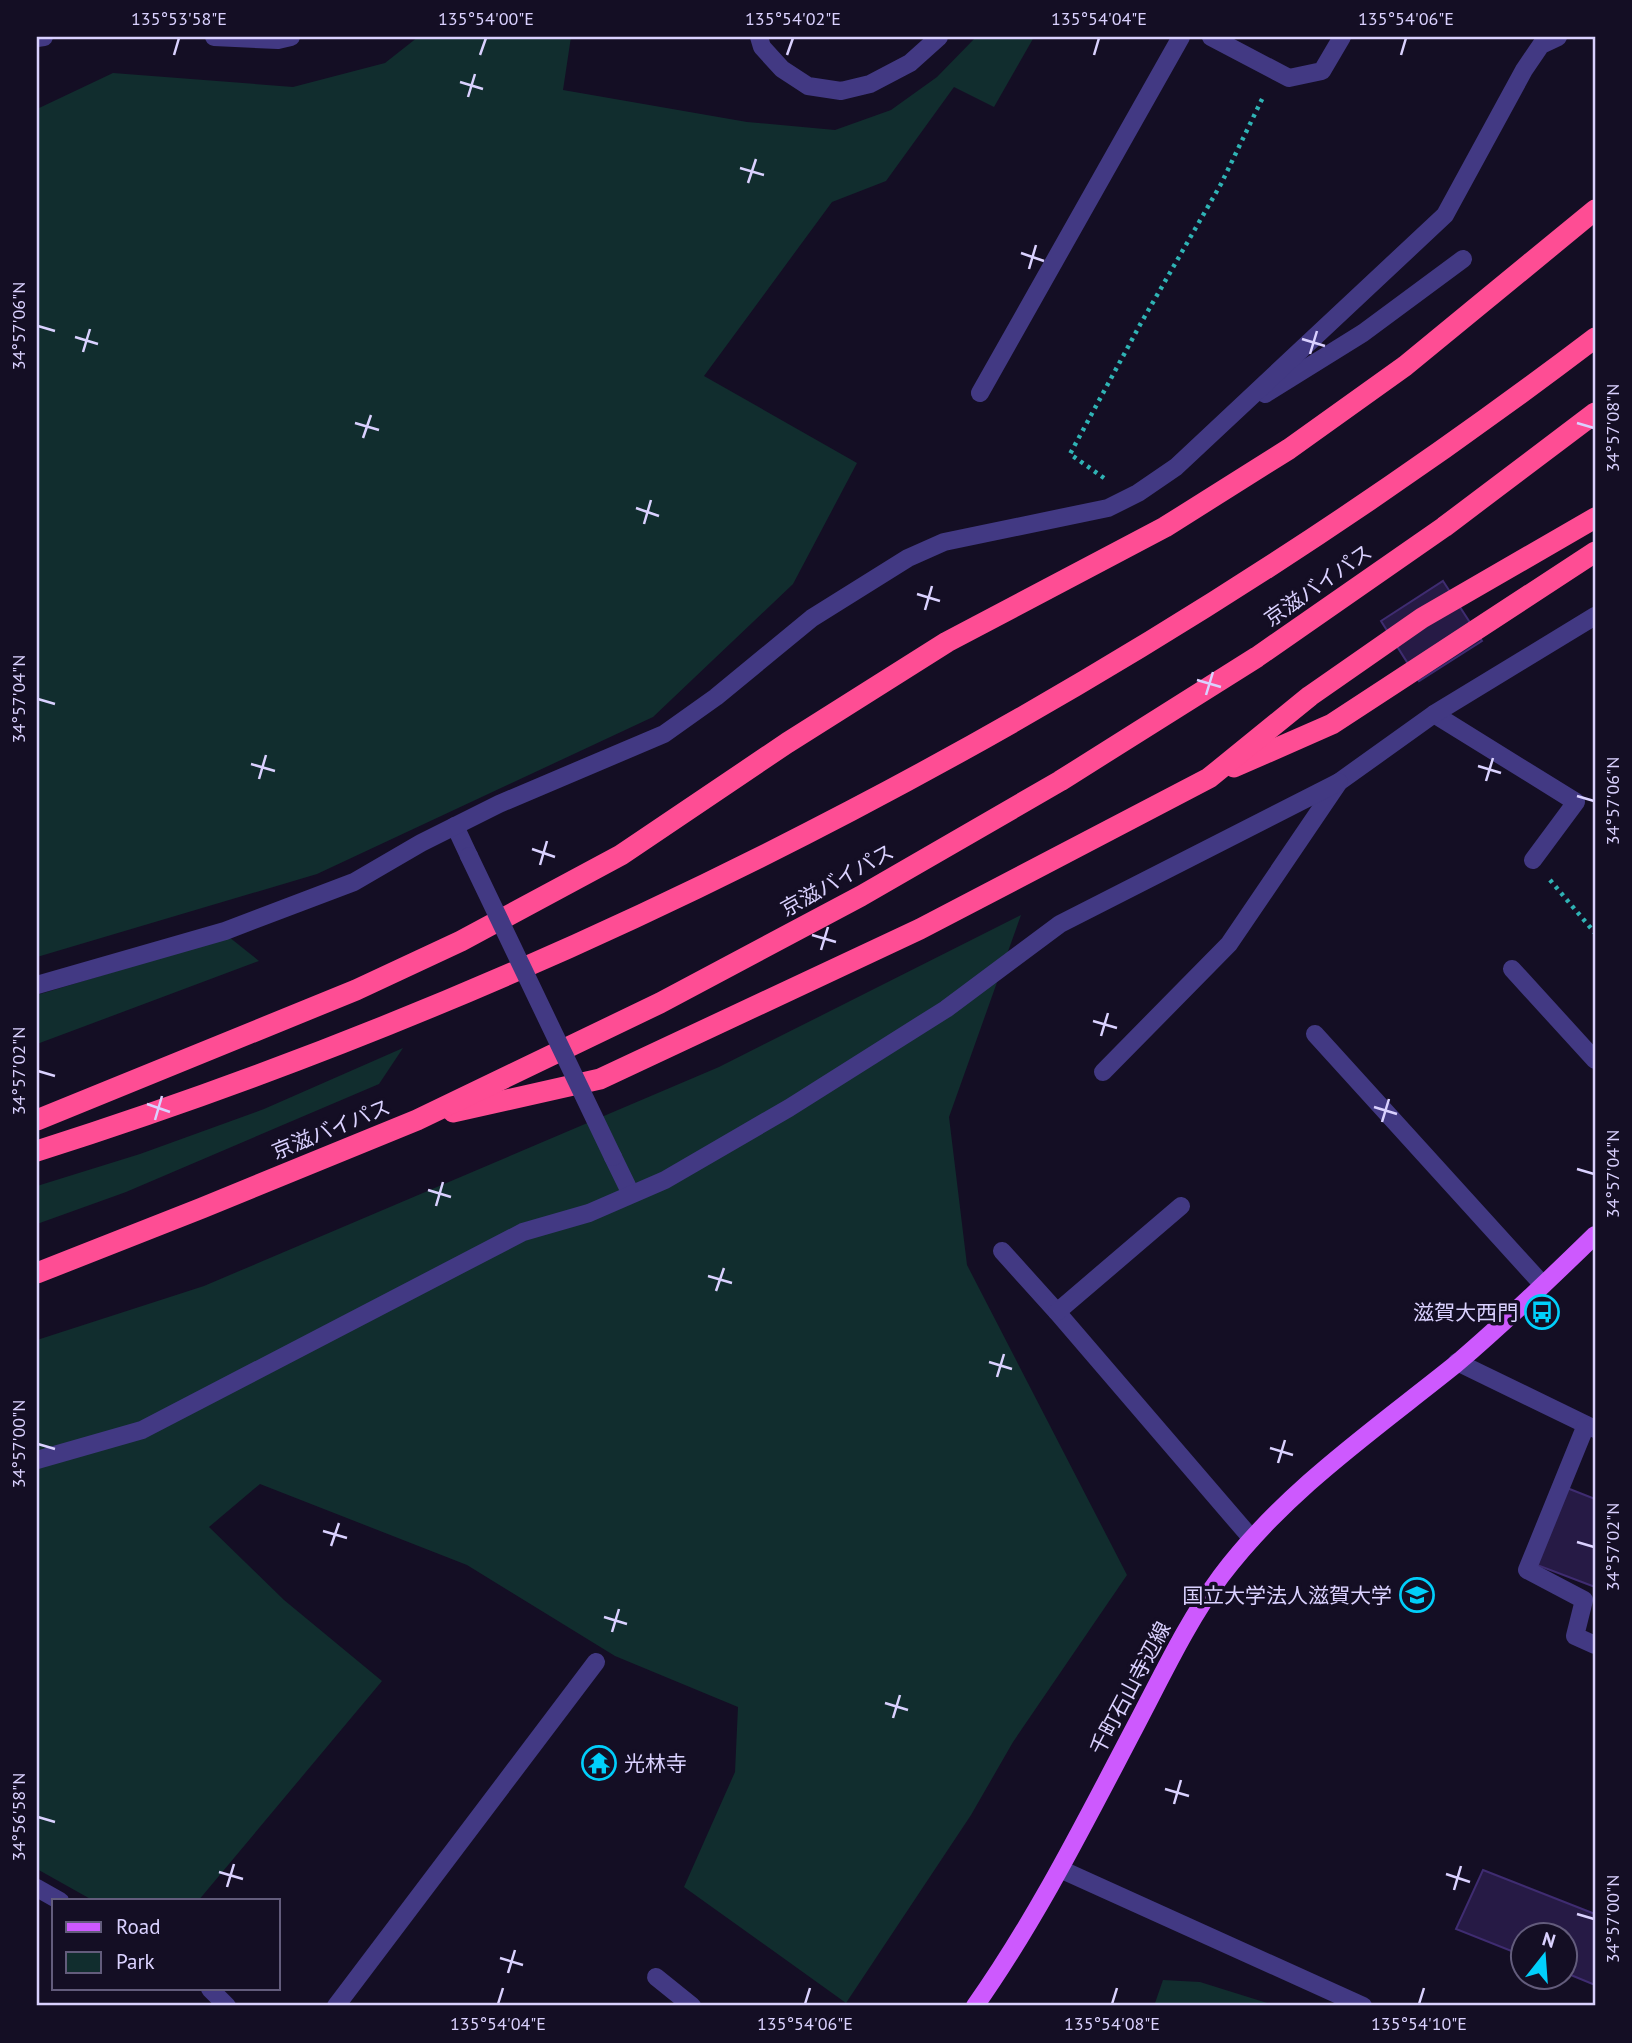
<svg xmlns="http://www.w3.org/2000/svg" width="1632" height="2043" font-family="'PT Sans','Noto Sans JP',sans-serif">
	<rect width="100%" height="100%" fill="#140e24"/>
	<g fill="#112d2e">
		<polygon points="418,37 571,37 563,90 747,122 835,130 891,110 937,77 976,37 1034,37 994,107 954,87 886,181 832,202 704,376 857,463 793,584 653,717 317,874 37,957 37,109 113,73 293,87 385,63"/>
		<polygon points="1021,915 949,1117 967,1265 1127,1575 1013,1742 971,1815 846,2003 684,1887 735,1772 738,1707 615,1656 467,1565 260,1484 209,1527 284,1600 382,1681 198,1901 94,1901 37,1869 37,1340 204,1286 719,1067"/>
		<polygon points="229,937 259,961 37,1044 37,995"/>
		<polygon points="403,1048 379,1084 126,1192 37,1224 37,1186 140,1154 264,1109"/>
		<polygon points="1163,1980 1200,1982 1277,2006 1154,2006"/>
	</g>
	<g fill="#261a45" stroke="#3f2c71" stroke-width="2">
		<polygon points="1443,581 1482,641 1419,681 1381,621"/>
		<polygon points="1567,1488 1595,1499 1595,1587 1537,1565"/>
		<polygon points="1483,1870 1595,1914 1595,1985 1566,1973 1566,1934 1524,1934 1524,1956 1456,1929"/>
	</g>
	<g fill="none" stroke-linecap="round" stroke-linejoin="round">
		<g stroke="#2fb3b5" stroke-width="4.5" stroke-dasharray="3.5 5" stroke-linecap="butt">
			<polyline points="1104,478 1070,454 1141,323 1221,184 1264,95"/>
			<polyline points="1550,880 1595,933"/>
		</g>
		<g stroke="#423983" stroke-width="18">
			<polyline points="214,37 278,40 291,37"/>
			<polyline points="759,37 762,47 782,69 808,86 841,91 870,84 910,63 939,37"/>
			<polyline points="1211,37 1289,78 1322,71 1342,37"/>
			<polyline points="37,38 44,37"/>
			<polyline points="980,393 1181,37"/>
			<polyline points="1265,394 1363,333 1463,259"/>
			<polyline points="1434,714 1576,802 1533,860"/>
			<polyline points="455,826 469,856"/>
			<polyline points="1512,969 1595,1060"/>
			<polyline points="37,985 225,931 354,882 421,843 499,804 664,734 716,697 812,618 908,558 944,542 1108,508 1138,493 1176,467 1445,215 1524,70 1541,45 1558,37"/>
			<polyline points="1315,1034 1543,1285"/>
			<polyline points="1103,1072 1229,944 1339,782 1434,714 1595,616"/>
			<polyline points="613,1157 631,1194"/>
			<polyline points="1002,1251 1057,1312 1252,1539"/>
			<polyline points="1057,1312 1181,1206"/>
			<polyline points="1457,1362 1595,1429"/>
			<polyline points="1586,1425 1527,1570 1584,1600 1575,1636 1595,1645"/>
			<polyline points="37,1460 142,1430 523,1232 589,1213 665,1180 789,1108 946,1009 1060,924 1339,782"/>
			<polyline points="1060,1869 1363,2006"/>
			<polyline points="37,1888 60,1901"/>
			<polyline points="656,1977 692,2006"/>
			<polyline points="210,1989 227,2006"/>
			<polyline points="336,2006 596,1662"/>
		</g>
		<path stroke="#cd59fe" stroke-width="18" d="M 975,2006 C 1037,1918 1085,1822 1135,1727 C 1162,1676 1187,1622 1221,1576 C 1285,1491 1374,1430 1456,1364 C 1504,1323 1550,1279 1595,1235"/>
		<g stroke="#fe4d94" stroke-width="21">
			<polyline points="1234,767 1332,724 1595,552"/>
			<polyline points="453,1112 600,1079 920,929 1209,778 1310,696 1422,618 1595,518"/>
			<polyline points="37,1120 356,990 461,941 621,855 787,743 947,642 1165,527 1289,449 1405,366 1595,210"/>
			<path d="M 37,1151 C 595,974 1129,692 1595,338"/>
			<polyline points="37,1273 202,1208 417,1120 660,1003 861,896 1060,781 1257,657 1444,527 1595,413"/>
		</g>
		<polyline stroke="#423983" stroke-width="18" points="469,856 613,1157"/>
	</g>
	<path fill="none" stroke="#dad1ff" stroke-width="2.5" d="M 174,55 L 179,38M 480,55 L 486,38M 787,55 L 793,38M 1094,55 L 1099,38M 1401,55 L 1406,38M 460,82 L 483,89M 468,97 L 475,74M 740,168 L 764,175M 748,183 L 756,159M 1021,253 L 1044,261M 1029,269 L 1036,245M 38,326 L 55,331M 75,337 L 98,344M 1302,339 L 1325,346M 83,352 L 90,329M 1310,354 L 1317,331M 355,423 L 379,430M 1577,423 L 1594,428M 363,438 L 371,415M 636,508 L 659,516M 644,524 L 651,500M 917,594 L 940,601M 925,610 L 932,586M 1197,680 L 1221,687M 1206,695 L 1213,672M 38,699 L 55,704M 251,764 L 275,771M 1478,766 L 1501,773M 259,779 L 266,755M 1486,781 L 1493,758M 1577,796 L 1594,801M 532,849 L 555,857M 540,865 L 547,841M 812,935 L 836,942M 821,950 L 828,927M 1093,1021 L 1117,1028M 1101,1036 L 1108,1013M 38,1071 L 55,1076M 147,1104 L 170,1112M 1374,1107 L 1397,1114M 155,1120 L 162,1096M 1382,1122 L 1389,1099M 1577,1169 L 1594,1174M 428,1190 L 451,1197M 436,1206 L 443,1182M 708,1276 L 732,1283M 716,1291 L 724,1268M 989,1362 L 1012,1369M 997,1377 L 1004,1354M 38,1444 L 55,1449M 1270,1448 L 1293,1455M 1278,1463 L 1285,1440M 323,1531 L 347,1538M 1577,1542 L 1594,1547M 331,1546 L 339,1523M 604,1617 L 627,1624M 612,1632 L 619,1609M 885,1703 L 908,1710M 893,1718 L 900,1695M 1165,1789 L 1189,1796M 1174,1804 L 1181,1780M 38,1817 L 55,1822M 219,1872 L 243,1879M 1446,1874 L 1470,1882M 227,1887 L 234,1864M 1454,1890 L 1461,1866M 1577,1914 L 1594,1919M 500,1958 L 523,1965M 508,1973 L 515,1950M 498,2004 L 503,1988M 805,2004 L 810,1988M 1112,2004 L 1117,1988M 1419,2004 L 1424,1988"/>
	<defs>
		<g id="bus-ring" transform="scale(1.75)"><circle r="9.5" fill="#140e24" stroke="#01cffb" stroke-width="1.5"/><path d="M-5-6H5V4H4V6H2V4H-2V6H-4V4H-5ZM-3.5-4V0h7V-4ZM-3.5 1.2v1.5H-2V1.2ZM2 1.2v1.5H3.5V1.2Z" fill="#01cffb"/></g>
		<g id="university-ring" transform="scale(1.75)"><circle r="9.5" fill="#140e24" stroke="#01cffb" stroke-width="1.5"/><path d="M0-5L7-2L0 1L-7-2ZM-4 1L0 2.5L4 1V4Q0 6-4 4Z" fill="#01cffb"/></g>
		<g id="temple-ring" transform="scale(1.75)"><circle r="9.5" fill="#140e24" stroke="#01cffb" stroke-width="1.5"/><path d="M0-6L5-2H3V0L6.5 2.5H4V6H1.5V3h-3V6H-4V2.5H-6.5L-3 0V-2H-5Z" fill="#01cffb"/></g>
	</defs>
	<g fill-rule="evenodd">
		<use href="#bus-ring" x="1542" y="1312"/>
		<use href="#university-ring" x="1417" y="1595"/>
		<use href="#temple-ring" x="599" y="1763"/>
	</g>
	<g text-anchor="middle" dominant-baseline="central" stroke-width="7" stroke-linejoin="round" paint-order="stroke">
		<g font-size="21" fill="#dad1ff" stroke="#140e24">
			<text transform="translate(1318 585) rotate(-35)">京滋バイパス</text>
			<text transform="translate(837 880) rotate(-29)">京滋バイパス</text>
			<text transform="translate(331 1129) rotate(-22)">京滋バイパス</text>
			<text transform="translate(1130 1688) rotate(-62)">千町石山寺辺線</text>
		</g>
		<g font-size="21" fill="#dad1ff" stroke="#140e24" text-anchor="end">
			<text x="1518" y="1312">滋賀大西門</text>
			<text x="1392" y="1595">国立大学法人滋賀大学</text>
			<text x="624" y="1763" text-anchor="start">光林寺</text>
		</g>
	</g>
	<rect width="1632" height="2043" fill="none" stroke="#140e24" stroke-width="77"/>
	<rect x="52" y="1899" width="228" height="91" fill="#140e24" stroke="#635c7c" stroke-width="2"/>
	<rect x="66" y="1922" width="35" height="10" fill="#cd59fe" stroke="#635c7c" stroke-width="2"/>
	<text x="116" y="1934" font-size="21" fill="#dad1ff">Road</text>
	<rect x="66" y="1952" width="35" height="21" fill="#112d2e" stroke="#635c7c" stroke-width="2"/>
	<text x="116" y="1969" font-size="21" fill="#dad1ff">Park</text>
	<g transform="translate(1544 1956) rotate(17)"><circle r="33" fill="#140e24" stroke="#635c7c" stroke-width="2"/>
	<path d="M0-5L12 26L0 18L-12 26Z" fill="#01cffb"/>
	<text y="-10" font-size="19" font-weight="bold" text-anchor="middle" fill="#dad1ff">N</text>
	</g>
	<rect x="38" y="38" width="1556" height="1966" fill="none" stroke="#dad1ff" stroke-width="2.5"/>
	<g font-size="18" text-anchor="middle" fill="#dad1ff">
		<text x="179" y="25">135°53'58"E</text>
		<text x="486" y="25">135°54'00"E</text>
		<text x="793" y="25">135°54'02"E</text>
		<text x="1099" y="25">135°54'04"E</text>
		<text x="1406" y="25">135°54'06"E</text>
		<text transform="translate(19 326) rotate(-90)" y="6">34°57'06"N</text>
		<text transform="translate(1613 428) rotate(-90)" y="6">34°57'08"N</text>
		<text transform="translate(19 699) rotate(-90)" y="6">34°57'04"N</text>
		<text transform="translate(1613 801) rotate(-90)" y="6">34°57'06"N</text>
		<text transform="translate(19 1071) rotate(-90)" y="6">34°57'02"N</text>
		<text transform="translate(1613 1174) rotate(-90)" y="6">34°57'04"N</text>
		<text transform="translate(19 1444) rotate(-90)" y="6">34°57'00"N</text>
		<text transform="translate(1613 1547) rotate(-90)" y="6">34°57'02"N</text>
		<text transform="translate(19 1817) rotate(-90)" y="6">34°56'58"N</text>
		<text transform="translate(1613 1919) rotate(-90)" y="6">34°57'00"N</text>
		<text x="498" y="2030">135°54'04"E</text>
		<text x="805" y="2030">135°54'06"E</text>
		<text x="1112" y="2030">135°54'08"E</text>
		<text x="1419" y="2030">135°54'10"E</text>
	</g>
</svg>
